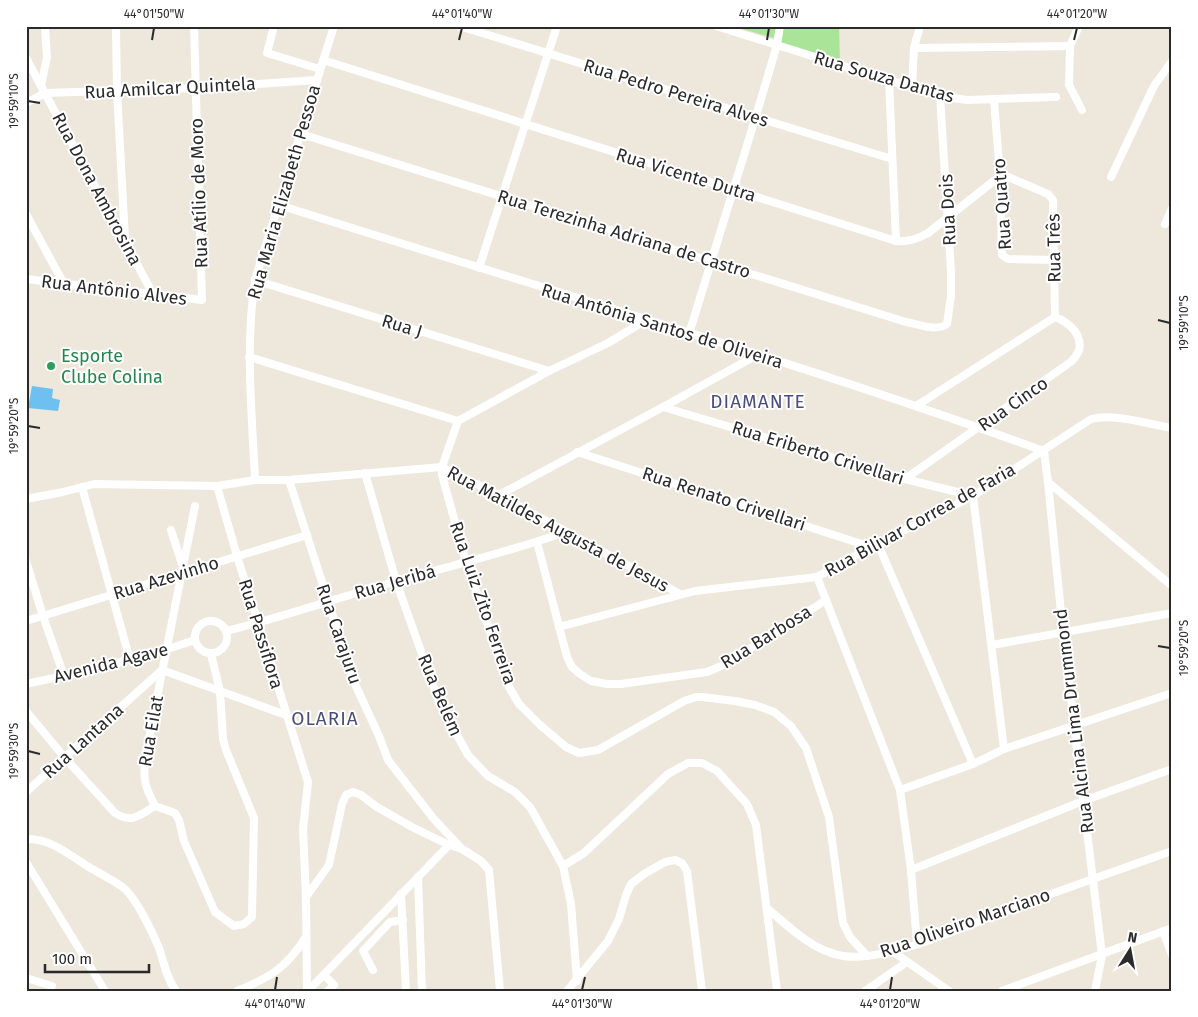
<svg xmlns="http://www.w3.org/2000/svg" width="1198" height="1017" font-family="'Fira Sans',sans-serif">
	<rect width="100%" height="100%" fill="#ede7dc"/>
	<g fill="#aae498">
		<polygon points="732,26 776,26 774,38"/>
		<polygon points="783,26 839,26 840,62 780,44"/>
	</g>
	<polygon fill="#6dc0f0" points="32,386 53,389 52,398 60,400 58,411 28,408"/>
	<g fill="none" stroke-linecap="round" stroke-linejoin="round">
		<g stroke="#fff" stroke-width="8">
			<polyline points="116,26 117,91 125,239"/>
			<polyline points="274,26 267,53 320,69"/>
			<polyline points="459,26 892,159"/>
			<polyline points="716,26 940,96 967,100 1056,97"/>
			<polyline points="1079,26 1070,46 1069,85 1082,110"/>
			<polyline points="914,48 1070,46"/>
			<polyline points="26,58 153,294"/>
			<path d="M 323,60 L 896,241 C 909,242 917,239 928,233 L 1000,176 L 1006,176 L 1048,194 L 1053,200 L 1055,317"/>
			<polyline points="889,80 896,241"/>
			<polyline points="41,86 47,57 45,26"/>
			<polyline points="912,87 914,48 920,26"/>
			<polyline points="994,100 1000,176 1002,255 1008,259 1055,260"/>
			<polyline points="26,103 45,93 196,88 317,80"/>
			<path d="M 301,134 L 906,322 C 918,324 937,332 947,324 L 951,296 L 951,271 L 940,96"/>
			<polyline points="1111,177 1154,86 1172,61"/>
			<path d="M 279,205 C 534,286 792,360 1044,451"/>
			<polyline points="26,214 64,284"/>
			<polyline points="1165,224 1172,208"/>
			<polyline points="479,268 557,26"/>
			<polyline points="26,279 202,300 194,26"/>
			<polyline points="255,280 549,371"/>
			<polyline points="643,319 641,323 608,343 549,371 458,421 442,467 442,475 466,562 509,687 519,704 539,724 566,747 579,753 598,750 684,701 696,697 702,697 735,701 755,705 774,712 791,726 806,748 829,817 843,923 850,937 867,956"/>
			<polyline points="689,334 756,116 777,45 780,26"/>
			<polyline points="249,357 458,421"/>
			<polyline points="916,406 1055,317"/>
			<polyline points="663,407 905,479 973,496 1004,749"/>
			<polyline points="1044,451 1048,482 1063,633 1102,955 1095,991"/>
			<polyline points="577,452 871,547"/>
			<polyline points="365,473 396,581 439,702 468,755 488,776 515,792 530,807 563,866 571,904 577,981"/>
			<path d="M 905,479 L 1072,361 C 1074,358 1078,354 1079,350 C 1083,334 1068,322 1055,317"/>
			<path d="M 255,480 C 252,413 245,347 255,280 L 334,26"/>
			<polyline points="289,480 355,684 379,736 388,760 433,818 462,849"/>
			<polyline points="1048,482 1172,586"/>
			<polyline points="217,486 237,556 308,782 303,829 306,897 307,991"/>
			<polyline points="82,487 130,660"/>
			<polyline points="499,495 663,407 757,355"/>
			<polyline points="26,499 63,492 94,484 217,486 255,480 289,480 442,467 499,495 680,594"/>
			<path d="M 195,506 L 145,758 C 143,780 145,787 155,806 L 175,813 L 179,820 L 184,841 L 215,912 L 234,926 L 244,924 L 252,917 L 254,818 L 226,750 L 223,739 L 220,691 L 211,654"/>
			<polyline points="171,530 182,564"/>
			<polyline points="537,542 567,657 572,667 580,674 591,681 607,684 621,684 707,672 726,664 826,600"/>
			<polyline points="878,544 973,764"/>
			<polyline points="26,561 43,616 64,676"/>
			<polyline points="817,577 900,790 911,870 917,944"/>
			<circle cx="211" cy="637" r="16"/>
			<polyline points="26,621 307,535"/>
			<path d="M 559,627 L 695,591 L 817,577 L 871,547 L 973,496 L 1091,419 C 1114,413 1148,424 1172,428"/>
			<path d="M 226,631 C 284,617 340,597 397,581 C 453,565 510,552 565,532"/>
			<polyline points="992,645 1172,613"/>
			<path d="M 26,684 C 83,672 140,659 195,640"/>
			<path d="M 26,711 L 65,758 L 115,813 C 132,824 140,815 155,806"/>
			<polyline points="900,790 973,764 1004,749 1172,693"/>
			<polyline points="26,792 162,670 286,715"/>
			<path d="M 26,839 C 46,838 63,850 78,860 C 92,870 108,877 121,886 C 135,895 153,933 159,948 C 164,962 166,978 176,991"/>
			<polyline points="26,862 105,991"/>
			<polyline points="563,866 584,853 668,774 688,763 702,763 717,771 747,804 756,825 777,991"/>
			<polyline points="911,870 1083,801 1172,769"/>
			<polyline points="418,877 422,991"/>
			<polyline points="401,894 406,991"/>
			<polyline points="306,897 329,865 342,804 346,795 353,792 361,795 377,807 412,827 449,845 462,849 481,861 489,870 500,991"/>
			<path d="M 767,908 C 789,927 813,951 843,956 C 886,963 969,925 1010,909 C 1064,889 1118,870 1172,851"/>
			<polyline points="1163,931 1172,955"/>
			<polyline points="892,951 949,991"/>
			<polyline points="373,970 363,951 390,922 403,920"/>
			<polyline points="324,975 334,985 328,991"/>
			<polyline points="26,978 52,986"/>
			<path d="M 237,991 C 271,977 286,968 306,937"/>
			<polyline points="308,991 449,845"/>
			<polyline points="567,991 608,941 619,919 626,895 631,884 644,874 665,862 675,860 682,863 687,871 702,991"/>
			<polyline points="865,991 907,962"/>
			<polyline points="1002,991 1172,928"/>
		</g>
	</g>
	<path fill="none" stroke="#2a2a2a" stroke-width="2" d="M 152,40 L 154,28M 459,40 L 462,28M 767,40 L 769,28M 1074,40 L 1077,28M 28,101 L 40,103M 1158,320 L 1170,323M 28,426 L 40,428M 1158,646 L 1170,648M 28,751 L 40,754M 275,990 L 277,977M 582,990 L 585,977M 890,990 L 892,977"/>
	<circle fill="#2e9e5b" stroke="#fff" stroke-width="2" cx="51" cy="366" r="5"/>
	<g text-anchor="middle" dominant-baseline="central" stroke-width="4" stroke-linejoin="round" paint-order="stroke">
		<g font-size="18" fill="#2a2a2a" stroke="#fff">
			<text transform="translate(884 77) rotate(16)">Rua Souza Dantas</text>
			<text transform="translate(170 88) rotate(-3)">Rua Amilcar Quintela</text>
			<text transform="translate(676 93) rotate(17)">Rua Pedro Pereira Alves</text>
			<text transform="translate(686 175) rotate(17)">Rua Vicente Dutra</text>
			<text transform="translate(97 189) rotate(62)">Rua Dona Ambrosina</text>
			<text transform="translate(284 192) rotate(-74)">Rua Maria Elizabeth Pessoa</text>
			<text transform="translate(199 193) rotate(-92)">Rua Atílio de Moro</text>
			<text transform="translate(1002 204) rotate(-94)">Rua Quatro</text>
			<text transform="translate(948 210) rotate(-93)">Rua Dois</text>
			<text transform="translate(624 234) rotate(17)">Rua Terezinha Adriana de Castro</text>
			<text transform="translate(1054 248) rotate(-91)">Rua Três</text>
			<text transform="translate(114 290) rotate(7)">Rua Antônio Alves</text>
			<text transform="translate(402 326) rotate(17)">Rua J</text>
			<text transform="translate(662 326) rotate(17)">Rua Antônia Santos de Oliveira</text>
			<text transform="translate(1013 404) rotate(-35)">Rua Cinco</text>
			<text transform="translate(818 453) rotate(17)">Rua Eriberto Crivellari</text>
			<text transform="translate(724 499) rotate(18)">Rua Renato Crivellari</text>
			<text transform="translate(920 520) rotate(-29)">Rua Bilivar Correa de Faria</text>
			<text transform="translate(558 529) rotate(28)">Rua Matildes Augusta de Jesus</text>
			<text transform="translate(166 578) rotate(-17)">Rua Azevinho</text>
			<text transform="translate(395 582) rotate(-16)">Rua Jeribá</text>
			<text transform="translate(483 603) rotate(71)">Rua Luiz Zito Ferreira</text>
			<text transform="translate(261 634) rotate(73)">Rua Passiflora</text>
			<text transform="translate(339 634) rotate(71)">Rua Carajuru</text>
			<text transform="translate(766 637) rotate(-32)">Rua Barbosa</text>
			<text transform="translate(111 663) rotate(-14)">Avenida Agave</text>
			<text transform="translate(440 695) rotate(67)">Rua Belém</text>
			<text transform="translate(1074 721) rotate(-97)">Rua Alcina Lima Drummond</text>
			<text transform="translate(151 731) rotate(-80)">Rua Eilat</text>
			<text transform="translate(83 741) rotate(-42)">Rua Lantana</text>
			<text transform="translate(965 923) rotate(-19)">Rua Oliveiro Marciano</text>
		</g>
		<g font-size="18" fill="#27864d" stroke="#fff" text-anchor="start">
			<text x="61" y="356">Esporte<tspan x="61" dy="21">Clube Colina</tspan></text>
		</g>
		<g font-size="19" letter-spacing="1" fill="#4a4e7c" stroke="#fff">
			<text x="758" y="401">DIAMANTE</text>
			<text x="325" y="718">OLARIA</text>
		</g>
	</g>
	<rect width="1198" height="1017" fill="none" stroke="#ffffff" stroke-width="55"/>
	<g transform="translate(1130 950) rotate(11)" stroke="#ffffff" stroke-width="4" paint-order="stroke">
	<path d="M0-4L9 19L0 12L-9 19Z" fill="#2a2a2a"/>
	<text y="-8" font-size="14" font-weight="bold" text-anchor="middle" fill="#2a2a2a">N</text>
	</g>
	<path d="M45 964v8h104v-8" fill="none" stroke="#2a2a2a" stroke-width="2.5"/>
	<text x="52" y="964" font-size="15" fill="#2a2a2a" stroke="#ffffff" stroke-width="4" paint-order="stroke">100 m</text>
	<rect x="28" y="28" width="1142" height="962" fill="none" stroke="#2a2a2a" stroke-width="2"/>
	<g font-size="12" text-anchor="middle" fill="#2a2a2a">
		<text x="154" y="18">44°01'50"W</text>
		<text x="462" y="18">44°01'40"W</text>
		<text x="769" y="18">44°01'30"W</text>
		<text x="1077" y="18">44°01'20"W</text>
		<text transform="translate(14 101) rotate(-90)" y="4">19°59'10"S</text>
		<text transform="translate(1184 323) rotate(-90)" y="4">19°59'10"S</text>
		<text transform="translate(14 426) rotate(-90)" y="4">19°59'20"S</text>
		<text transform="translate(1184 648) rotate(-90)" y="4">19°59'20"S</text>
		<text transform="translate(14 751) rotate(-90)" y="4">19°59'30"S</text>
		<text x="275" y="1008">44°01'40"W</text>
		<text x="582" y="1008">44°01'30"W</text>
		<text x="890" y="1008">44°01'20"W</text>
	</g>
</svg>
